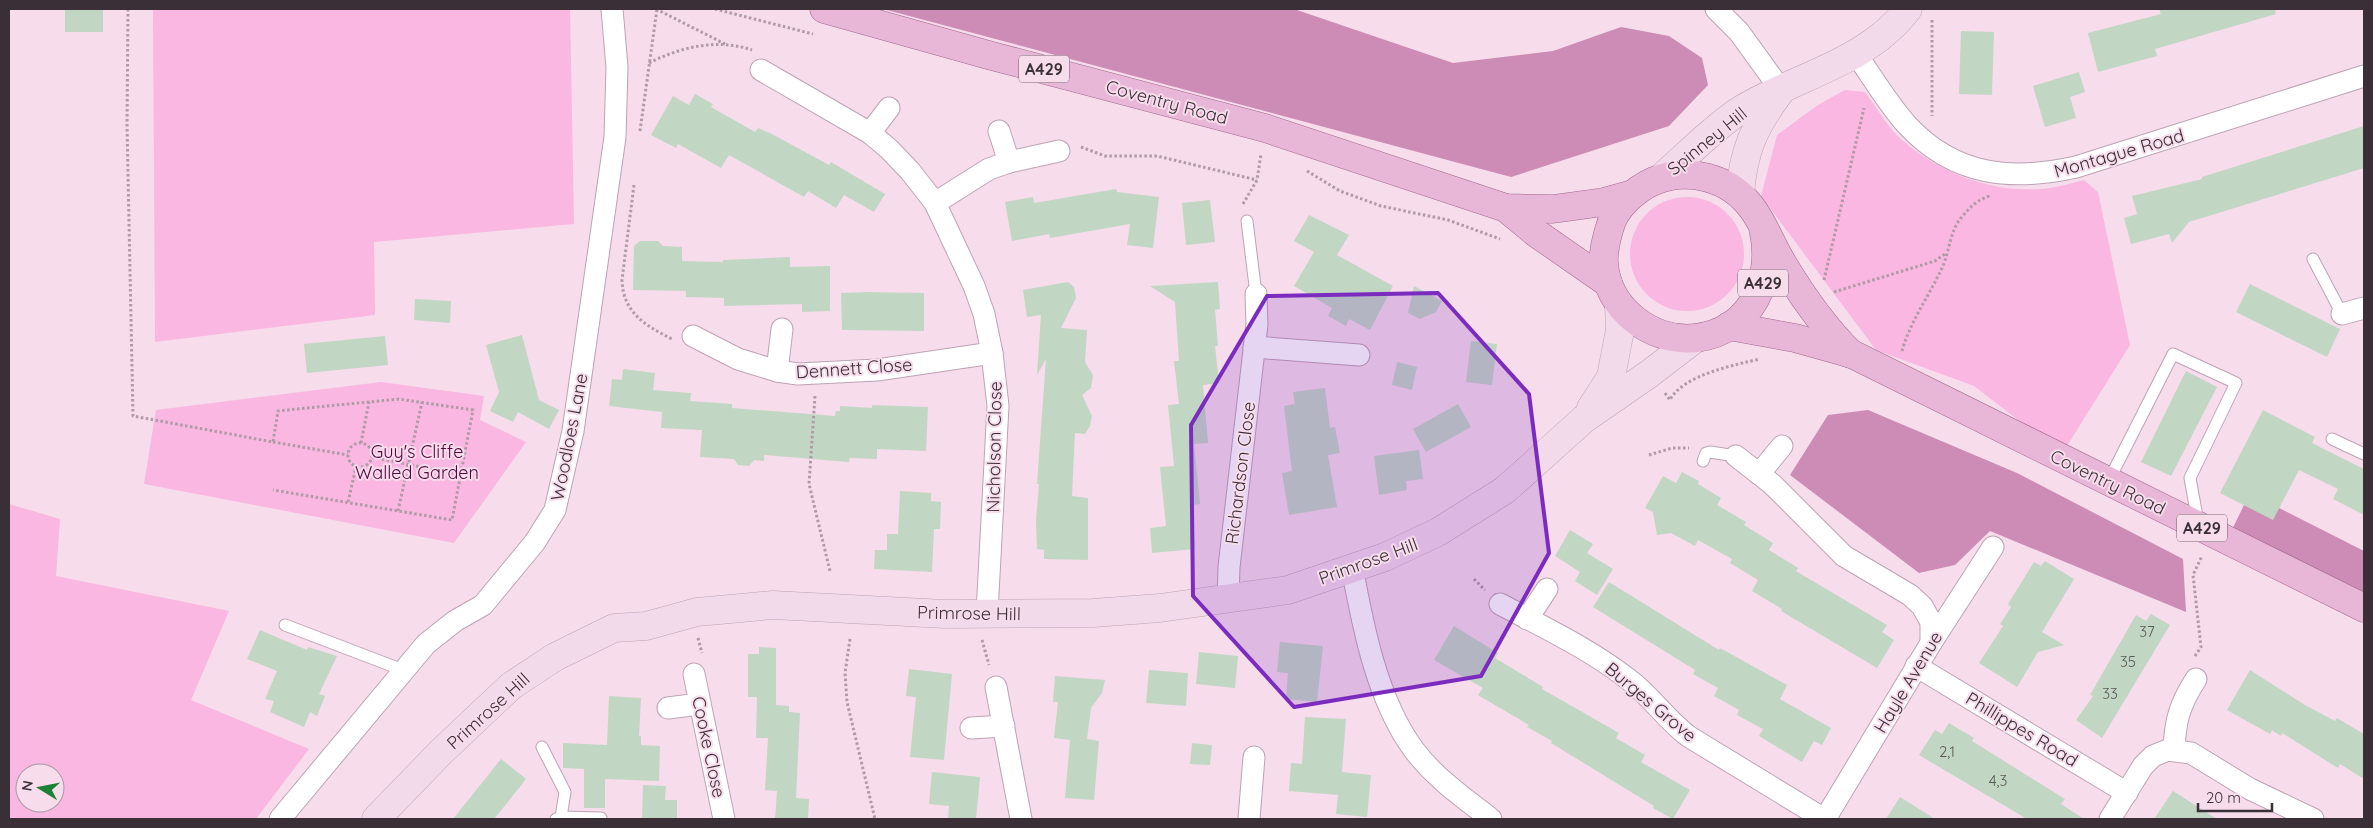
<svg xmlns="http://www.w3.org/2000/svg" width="2373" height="828" font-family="Quicksand,sans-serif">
	<rect width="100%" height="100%" fill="#f7dcec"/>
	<g fill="#f9b7e1" fill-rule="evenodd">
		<polygon points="153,9 570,9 574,224 374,242 375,315 155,342"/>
		<path d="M 1845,90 L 1865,92 C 1877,108 1888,128 1902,140 C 1940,173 1989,192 2039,189 C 2054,189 2070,183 2084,180 L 2098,192 L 2130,345 L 2062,454 L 1974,386 L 1876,350 L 1761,196 L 1777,135 L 1818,105 Z"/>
		<circle cx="1687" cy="254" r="57"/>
		<polygon points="381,382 484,396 480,420 526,442 454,543 144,484 156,410"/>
		<path d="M 9,504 L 60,519 L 56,576 L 229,611 L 191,700 L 309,749 L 256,819 L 9,819 ZM 25,773 L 55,773 L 55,803 L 25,803 Z"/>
	</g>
	<g fill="#cc8cb5">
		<polygon points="883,9 1294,9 1453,63 1553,51 1621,27 1669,36 1702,58 1708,85 1669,126 1511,177"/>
		<polygon points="1868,410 2017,473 2183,559 2186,612 1990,531 1955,565 1919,573 1790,475 1828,415"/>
		<polygon points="2244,505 2279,508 2364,551 2364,608 2227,540"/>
	</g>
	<g fill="#c1d7c3">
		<rect x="65" y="9" width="38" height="23"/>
		<polygon points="2159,9 2275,9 2276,14 2155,49 2157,56 2098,72 2088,33 2161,14"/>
		<polygon points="1961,31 1994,32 1992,95 1959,94"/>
		<polygon points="2079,72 2085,92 2070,97 2076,118 2045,127 2033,86"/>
		<polygon points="695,94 713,104 711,107 755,132 758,128 772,134 829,165 831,162 885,194 874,212 844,195 836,208 808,191 804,197 729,155 721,168 678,144 676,148 651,135 673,96 689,105"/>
		<polygon points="2364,126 2364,168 2189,222 2172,243 2169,234 2131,244 2124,218 2137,214 2132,196 2202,179 2202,177"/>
		<polygon points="1116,189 1117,192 1159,197 1153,248 1127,245 1130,224 1050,238 1049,234 1012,241 1005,202 1033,197 1034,203"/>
		<polygon points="1210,200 1215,242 1186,245 1182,203"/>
		<polygon points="1309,215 1349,235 1337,255 1393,286 1370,330 1349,319 1346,326 1328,316 1332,308 1294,286 1314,252 1294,241"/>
		<polygon points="640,241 658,241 663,246 682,247 682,261 723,262 723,260 790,257 790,267 830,266 830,311 802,312 802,304 724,306 724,298 686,297 686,291 633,290 634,246"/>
		<polygon points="1068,282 1074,287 1076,298 1061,328 1087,330 1085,362 1093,375 1091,388 1082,395 1092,416 1090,426 1085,434 1075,433 1072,496 1088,498 1088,560 1044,559 1044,550 1037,549 1036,521 1039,484 1037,484 1046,359 1037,375 1041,315 1027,317 1023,290"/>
		<polygon points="1218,282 1220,309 1215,310 1218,346 1215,346 1219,383 1203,385 1208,443 1194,444 1200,504 1192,505 1195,549 1152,553 1150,528 1166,526 1160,467 1174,466 1168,405 1179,404 1174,361 1179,361 1175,302 1150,286"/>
		<polygon points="2250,284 2340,329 2327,357 2236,312"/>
		<polygon points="1414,286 1442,301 1436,312 1420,319 1408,313"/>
		<polygon points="868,292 924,293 924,331 842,330 841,293"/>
		<polygon points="415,299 451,301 450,323 414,320"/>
		<polygon points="522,335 539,400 559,410 549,429 518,412 513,422 490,411 499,392 486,345"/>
		<polygon points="385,336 388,365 307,373 304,344"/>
		<polygon points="1471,341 1497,344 1492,385 1466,382"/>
		<polygon points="1397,362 1417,367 1412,390 1392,385"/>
		<polygon points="623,369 655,373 653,390 691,393 690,401 732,404 732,408 835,416 836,411 840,411 840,406 872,408 872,405 928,407 926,451 877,449 877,459 850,458 849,462 764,455 764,461 754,460 749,466 738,465 734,459 700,457 702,430 661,428 662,412 609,406 612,379 622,380"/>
		<polygon points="2186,371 2217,387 2171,476 2141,462"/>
		<polygon points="1325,388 1330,428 1335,427 1340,453 1328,455 1337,507 1289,515 1282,473 1292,471 1284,406 1295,404 1293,392"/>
		<polygon points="1458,404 1471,427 1426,452 1413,429"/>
		<polygon points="2263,410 2315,437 2312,443 2364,469 2364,515 2333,499 2338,489 2299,470 2273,520 2220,493"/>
		<polygon points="1419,450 1423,479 1406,481 1407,490 1379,495 1374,456"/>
		<polygon points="1682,472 1699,481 1698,484 1721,498 1717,505 1746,522 1744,525 1773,543 1769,550 1798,568 1796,571 1887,625 1882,632 1894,640 1877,668 1781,611 1782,609 1752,591 1758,580 1730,563 1732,559 1698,540 1695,546 1671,533 1657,535 1653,512 1645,508 1663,476 1676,483"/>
		<polygon points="900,491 931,493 931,501 941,502 940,529 934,529 932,572 874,569 875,550 887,550 887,534 898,534"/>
		<polygon points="1570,530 1593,544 1587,553 1613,569 1597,595 1575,581 1580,572 1555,556"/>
		<polygon points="2045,561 2074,579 2042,632 2064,645 2038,652 2017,687 1979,663 2003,626 2000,624 2011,607 2008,604 2034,562 2041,566"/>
		<polygon points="1609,582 1719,650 1720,648 1787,685 1780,699 1831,728 1822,745 1814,741 1802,762 1759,736 1763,729 1737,715 1739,710 1714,696 1718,688 1693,674 1695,670 1593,607"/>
		<polygon points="2151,614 2170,625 2102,738 2076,720 2093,696 2090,695 2136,615 2146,621"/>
		<polygon points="1454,626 1498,653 1495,658 1543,687 1542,689 1619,733 1616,738 1645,755 1641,762 1690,790 1673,819 1653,808 1654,806 1551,743 1552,741 1527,727 1529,725 1478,695 1483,688 1434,660"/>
		<polygon points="260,630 307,650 308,647 337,656 319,694 325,696 317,716 310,712 304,727 270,712 274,701 265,699 277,671 247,659"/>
		<polygon points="1280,642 1323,646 1317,702 1286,699 1288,673 1277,672"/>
		<polygon points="759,647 776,648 776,705 789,706 789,712 800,713 796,798 809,799 808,819 775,819 777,791 765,790 768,738 756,738 757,697 748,697 748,654 759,654"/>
		<polygon points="1199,652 1238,656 1235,688 1196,684"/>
		<polygon points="909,669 952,674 944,760 910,757 916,697 906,696"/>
		<polygon points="1149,670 1188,673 1186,706 1146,703"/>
		<polygon points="2250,670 2305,705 2335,721 2337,718 2364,734 2364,779 2340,764 2338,768 2282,733 2281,736 2272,730 2270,734 2227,710"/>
		<polygon points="1055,676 1105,680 1102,693 1091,708 1087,739 1099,741 1094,800 1065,798 1070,740 1054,738 1058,702 1053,702"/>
		<polygon points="609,696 641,698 639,736 641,736 641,745 660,746 659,781 605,779 605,808 584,808 584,769 563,768 563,743 607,745"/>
		<polygon points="1305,717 1346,719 1342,772 1371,775 1367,817 1336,814 1338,795 1289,791 1291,763 1302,764"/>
		<polygon points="1949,723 1974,738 1972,741 2065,799 2061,804 2084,819 2027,819 1919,755 1935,730 1942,734"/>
		<polygon points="1192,743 1212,745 1210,765 1190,764"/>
		<polygon points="501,759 526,779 503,808 494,819 453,819"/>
		<polygon points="932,772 980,777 976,819 948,819 949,806 929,804"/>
		<polygon points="643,785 666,786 665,800 677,800 677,819 642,819"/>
		<polygon points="2173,791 2217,819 2154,819"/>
		<polygon points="1900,797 1935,819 1886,819"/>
	</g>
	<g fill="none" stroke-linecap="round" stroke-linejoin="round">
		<g stroke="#bda3b3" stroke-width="13">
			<g id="lane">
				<polyline points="1247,221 1256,294"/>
				<polyline points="2313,259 2342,314"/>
				<polyline points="2332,439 2364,454"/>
				<polyline points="1703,461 1706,453 1710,452 1736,456"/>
				<polyline points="2108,482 2173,354 2236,383 2190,478 2198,522"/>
				<polyline points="285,625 403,670"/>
				<polyline points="542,747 565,792 561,817"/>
				<polyline points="556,819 561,817 601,818"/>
			</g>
		</g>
		<g stroke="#bda3b3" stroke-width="23">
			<g id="street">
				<polyline points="1716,9 1739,32 1781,90"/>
				<path d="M 1856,54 C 1873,78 1888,104 1907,125 C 1955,177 2013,181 2076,167 L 2364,76"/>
				<polyline points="761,70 870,133 889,149 910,171 935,203 974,286 984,314 992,353 998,406 987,613"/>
				<polyline points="999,131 1009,162"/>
				<polyline points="870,133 889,108"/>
				<polyline points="935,203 989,169 1009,162 1059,151"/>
				<polyline points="2342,314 2364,308"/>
				<polyline points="693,336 738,359 777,371 798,374 877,370 992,353"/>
				<polyline points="1254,347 1359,355"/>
				<polyline points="777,371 782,329"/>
				<polyline points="1736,456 1772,484 1844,556 1910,595 1922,606 1931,622 1931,643"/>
				<polyline points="1759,474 1782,446"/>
				<path d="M 1352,567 C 1363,627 1377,700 1414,750 C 1435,778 1464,798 1491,819"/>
				<polyline points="1228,600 1229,567 1257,324 1256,294"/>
				<path d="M 1500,604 C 1545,628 1592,650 1632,682 C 1652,698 1667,720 1688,736 L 1824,819"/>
				<polyline points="1527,619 1547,589"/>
				<polyline points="1916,666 2127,793"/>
				<polyline points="694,674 724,819"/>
				<polyline points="996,687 1021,819"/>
				<polyline points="668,708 699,704"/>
				<polyline points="971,728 1004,726"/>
				<path d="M 2174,750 C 2175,720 2180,704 2196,679"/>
				<polyline points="280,819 426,644 455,621 483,605 535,542 555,510 573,431 615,137 617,67 612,9"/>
				<polyline points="1249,819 1254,757"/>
				<polyline points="1825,819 1931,643 1993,547"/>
				<polyline points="2110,819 2143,766 2153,756 2168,750 2191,753 2250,789 2313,819"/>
			</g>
		</g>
		<g stroke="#bda3b3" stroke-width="29">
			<g id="secondary">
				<path d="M 1661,178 C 1686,156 1711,130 1739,111 C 1795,76 1866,64 1908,9"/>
				<path d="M 1740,195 C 1743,151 1754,127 1780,92"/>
				<polyline points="1591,408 1611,377 1620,330 1619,305"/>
				<polyline points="376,819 441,752 511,686 555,657 614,628 646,626 697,612 773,605 945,614 1093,613 1160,608 1288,590 1385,557 1438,532 1505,490 1584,419 1649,374 1696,338"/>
			</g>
		</g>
		<g stroke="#a1678d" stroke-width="29">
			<g id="primary">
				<polyline points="824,9 992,56 1265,128 1506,208 1553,209 1604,202 1633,194"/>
				<polyline points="1506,208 1536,233 1608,283"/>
				<path d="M 1763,228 C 1775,278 1752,331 1696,338 C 1651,343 1607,308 1604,263 C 1603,251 1606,241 1609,230 C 1614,208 1634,190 1654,181 C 1688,167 1729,177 1752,208 C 1764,224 1772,246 1783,264 C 1802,296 1824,327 1851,354"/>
				<polyline points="1729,326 1795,338 1852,354 2364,608"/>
			</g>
		</g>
		<g stroke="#af9aa6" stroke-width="3" stroke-dasharray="2.5 2.5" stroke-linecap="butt">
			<polyline points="128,9 127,125 133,416 273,442 278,411 398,399 473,410 452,520 273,490"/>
			<polyline points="656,9 725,44"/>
			<polyline points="715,9 813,34"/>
			<polyline points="1932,20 1932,116"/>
			<path d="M 649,63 C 681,47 717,38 752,50"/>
			<polyline points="640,131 657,9"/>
			<polyline points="1081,147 1105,156 1157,156 1257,180"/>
			<polyline points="1307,171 1340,191 1381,206 1448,220 1500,239"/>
			<path d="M 634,185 L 622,280 C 623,312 644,325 672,339"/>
			<polyline points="1243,204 1257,180 1261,154"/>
			<polyline points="1824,280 1864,108"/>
			<polyline points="1834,292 1935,261 1945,254"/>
			<path d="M 1902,351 C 1910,322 1929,296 1942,268 C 1949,253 1949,237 1958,222 C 1966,211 1977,199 1990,196"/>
			<path d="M 1665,393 L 1670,400 C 1683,375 1734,365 1760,359"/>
			<polyline points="815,396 809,484 830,571"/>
			<polyline points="273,442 348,455"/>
			<polyline points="361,443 369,402"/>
			<circle cx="360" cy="455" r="12"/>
			<polyline points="1649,455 1672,448 1689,448"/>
			<polyline points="372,457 461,475"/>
			<polyline points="348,502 356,467"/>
			<polyline points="398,511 422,402"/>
			<polyline points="1474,579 1485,590"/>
			<polyline points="698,638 702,653"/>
			<polyline points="850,639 845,673 847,702 875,819"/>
			<polyline points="982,640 989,665"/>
			<polyline points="2195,656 2201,647 2193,575 2202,556"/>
		</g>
		<use href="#lane" stroke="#fff" stroke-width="11"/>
		<use href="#street" stroke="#fff" stroke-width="21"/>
		<use href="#secondary" stroke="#f3daeb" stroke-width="28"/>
		<use href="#primary" stroke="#e8b6d7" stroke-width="28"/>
	</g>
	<path fill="#7b2cbf" fill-opacity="0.2" stroke="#7b2cbf" stroke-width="4" stroke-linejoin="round" d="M 1438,293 L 1529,394 L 1549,553 L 1481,676 L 1294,707 L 1193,596 L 1191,425 L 1267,296 Z"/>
	<g text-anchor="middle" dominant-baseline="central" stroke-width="4" stroke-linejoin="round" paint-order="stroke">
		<g font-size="15" fill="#5c5959">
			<text x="2147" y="631">37</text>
			<text x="2128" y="661">35</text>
			<text x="2110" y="693">33</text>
			<text x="1947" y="751">2,1</text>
			<text x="1998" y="780">4,3</text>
		</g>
		<g fill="#f7dcec" stroke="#73636d" stroke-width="1">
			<rect x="1019" y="55.5" width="50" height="27" rx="4"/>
			<rect x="1738" y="269.5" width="50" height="27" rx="4"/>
			<rect x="2177" y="514.5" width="50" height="27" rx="4"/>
		</g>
		<g font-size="16" font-weight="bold" fill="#3a2f36">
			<text x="1044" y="69">A429</text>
			<text x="1763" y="283">A429</text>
			<text x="2202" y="528">A429</text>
		</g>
		<g font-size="18" fill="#3a2f36" stroke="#f7dcec">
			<text transform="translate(1167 102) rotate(15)">Coventry Road</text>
			<text transform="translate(1707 141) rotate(-39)">Spinney Hill</text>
			<text transform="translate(2119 153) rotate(-16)">Montague Road</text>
			<text transform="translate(854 368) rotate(-4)">Dennett Close</text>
			<text transform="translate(569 437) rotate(-79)">Woodloes Lane</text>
			<text transform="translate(994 447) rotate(-89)">Nicholson Close</text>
			<text transform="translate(1240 473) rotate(-83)">Richardson Close</text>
			<text transform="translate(2108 482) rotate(26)">Coventry Road</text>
			<text transform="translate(1368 561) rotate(-20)">Primrose Hill</text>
			<text transform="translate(969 613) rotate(1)">Primrose Hill</text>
			<text transform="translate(1908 682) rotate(-59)">Hayle Avenue</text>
			<text transform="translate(1651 702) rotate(40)">Burges Grove</text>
			<text transform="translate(488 711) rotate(-42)">Primrose Hill</text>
			<text transform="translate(2022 729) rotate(31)">Phillippes Road</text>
			<text transform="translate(709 747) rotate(78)">Cooke Close</text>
		</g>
		<g font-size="18" fill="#530640" stroke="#f7dcec">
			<text x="417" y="451">Guy's Cliffe<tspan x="417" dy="21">Walled Garden</tspan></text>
		</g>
	</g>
	<rect width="2373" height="828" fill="none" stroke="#3a2f36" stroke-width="20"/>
	<g transform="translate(40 788) rotate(280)"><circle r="24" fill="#f7dcec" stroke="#ab97a3"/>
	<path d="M0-4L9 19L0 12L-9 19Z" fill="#1a8136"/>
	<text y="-8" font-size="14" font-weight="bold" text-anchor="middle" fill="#3a2f36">N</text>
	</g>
	<path d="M2198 803v8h74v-8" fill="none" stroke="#3a2f36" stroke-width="2.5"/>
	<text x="2206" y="803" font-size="15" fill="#3a2f36" stroke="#f7dcec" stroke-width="4" paint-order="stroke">20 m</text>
</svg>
